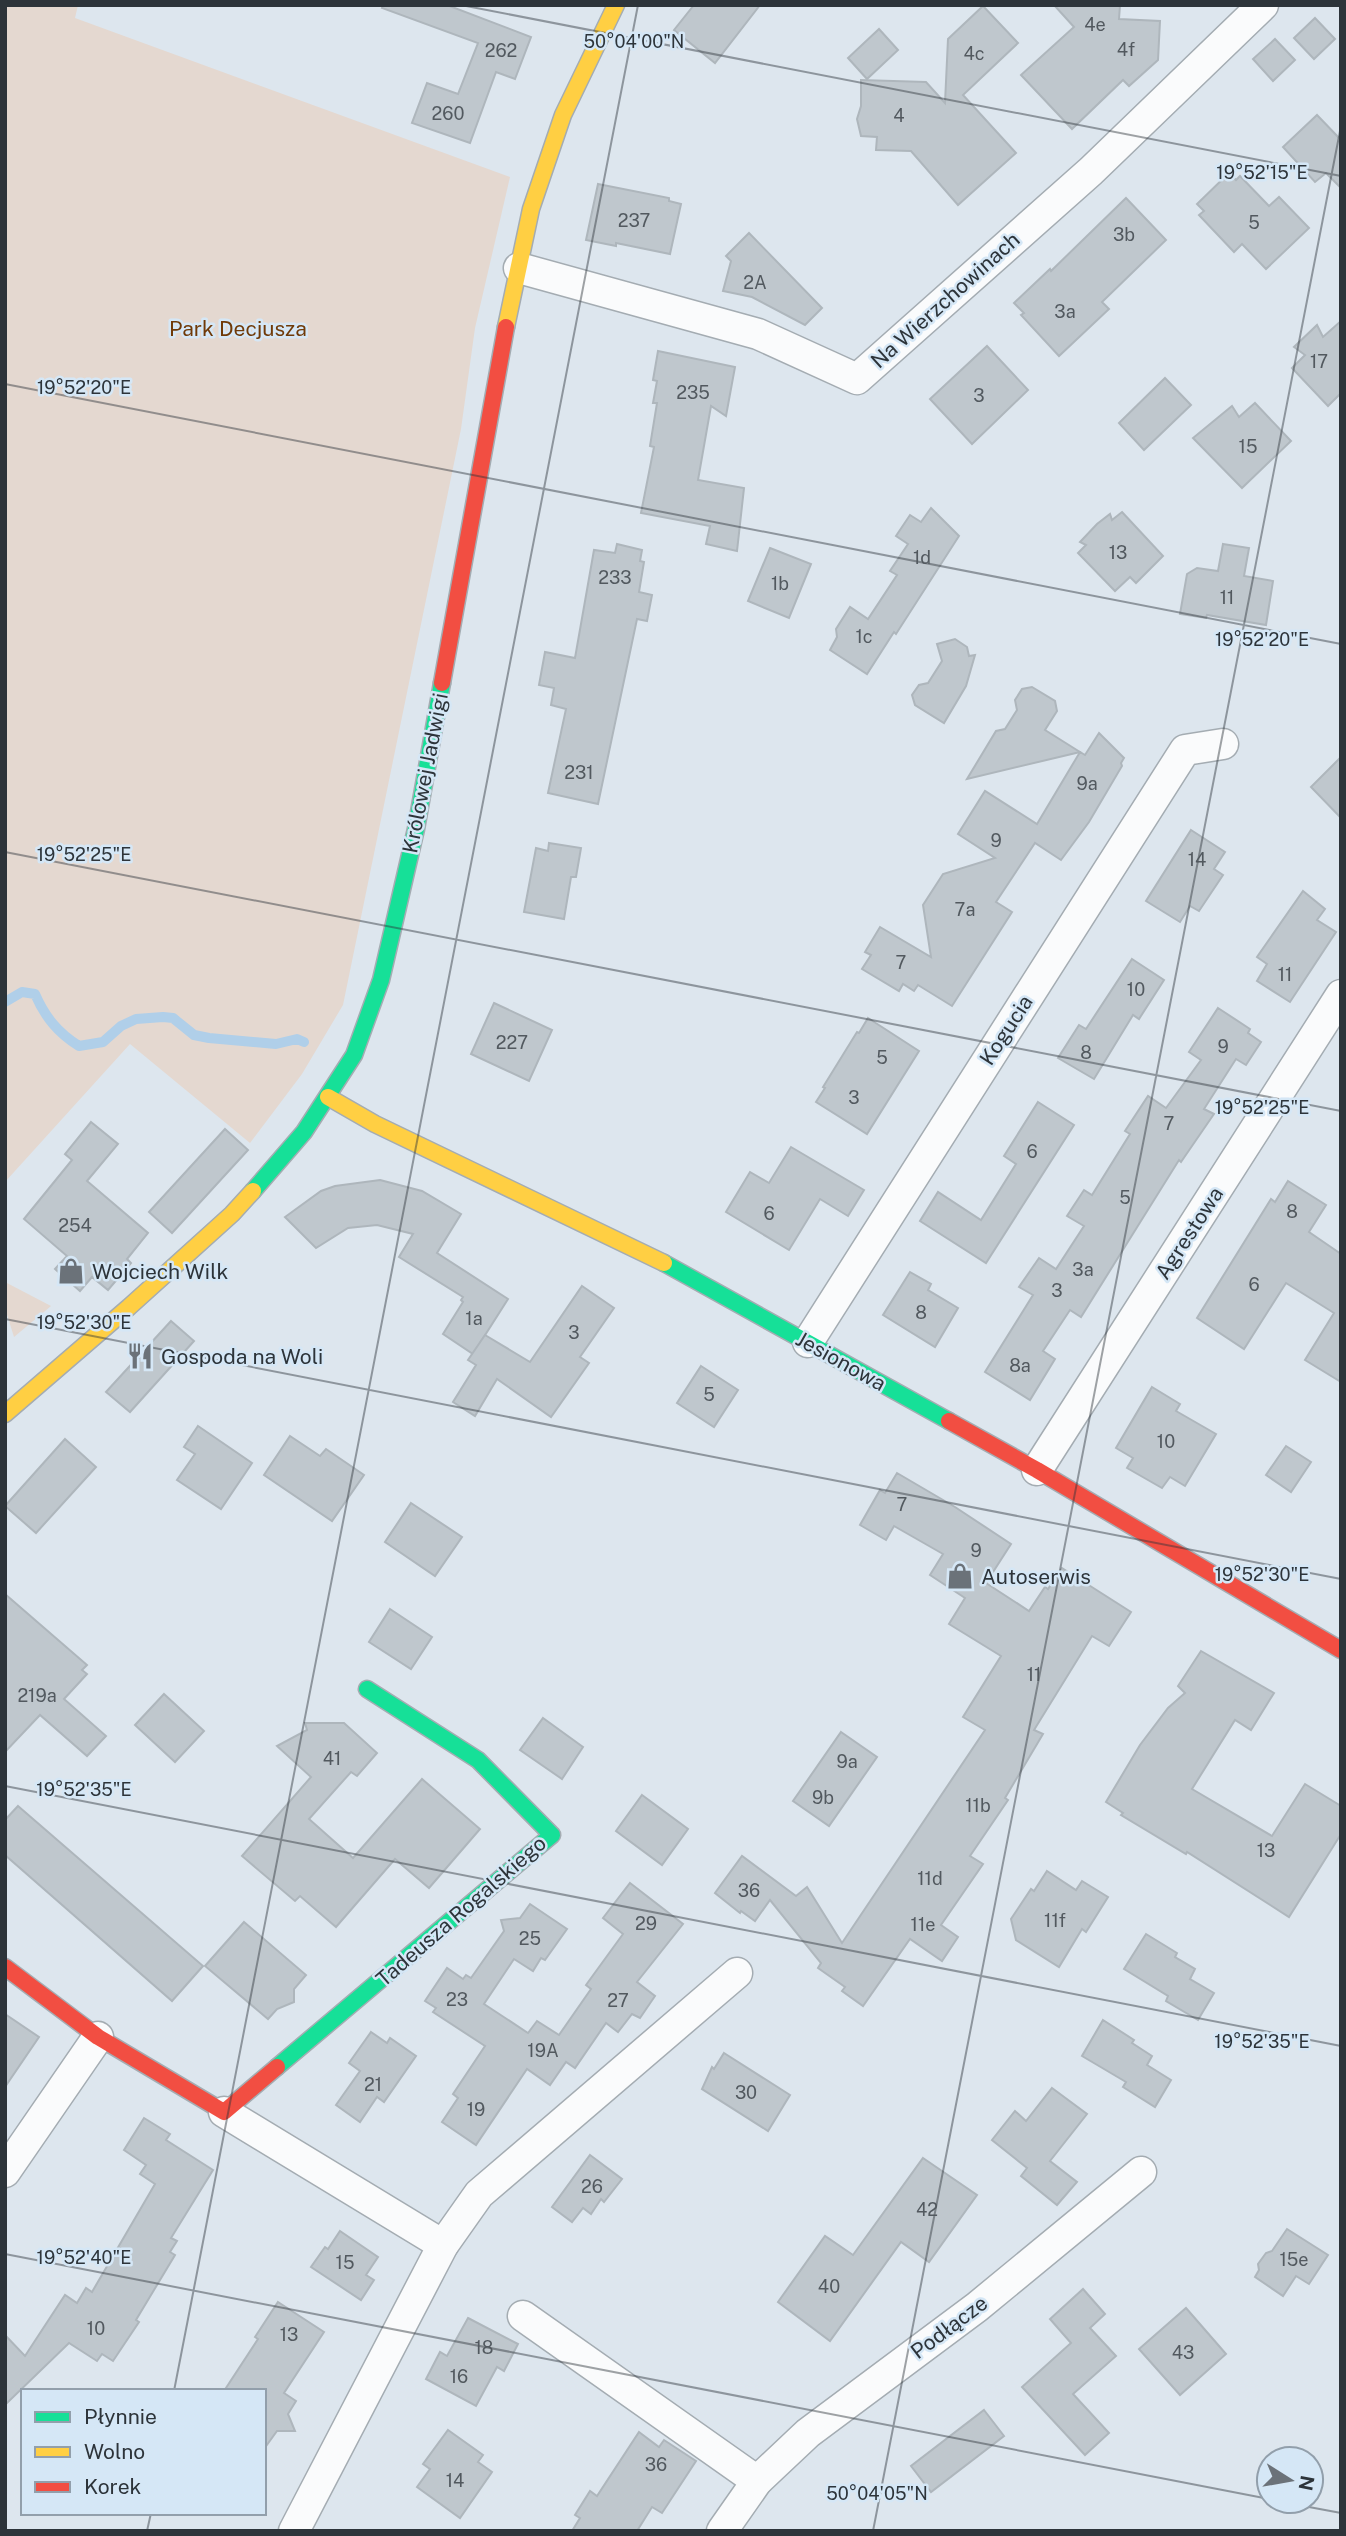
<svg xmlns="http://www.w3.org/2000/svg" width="1346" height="2536" font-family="'Public Sans',sans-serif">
	<rect width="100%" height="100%" fill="#dde6ee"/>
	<g fill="#e4d8d0">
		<polygon points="5,5 78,5 75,18 510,177 475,328 461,429 343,1005 302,1074 250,1143 130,1044 5,1182"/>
		<polygon points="5,1282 51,1306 14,1337 5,1308"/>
	</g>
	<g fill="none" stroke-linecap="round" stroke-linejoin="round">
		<path stroke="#b0cfe9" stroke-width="10" d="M 5,1002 L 22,992 L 35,994 C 45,1017 58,1033 79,1046 L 103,1042 L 121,1026 L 136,1019 L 163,1017 L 173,1018 L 194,1035 L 209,1038 L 276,1044 L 297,1039 L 304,1042"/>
	</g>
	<g fill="#bfc7cd" stroke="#aeb6bc" stroke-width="2">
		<polygon points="383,5 447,5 531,37 515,79 496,72 470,143 412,123 427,83 458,94 478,43 382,8"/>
		<polygon points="694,5 760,5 715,63 674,30"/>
		<polygon points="1054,5 1120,5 1119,19 1160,21 1158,60 1129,86 1123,80 1072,129 1021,75 1074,27"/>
		<polygon points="983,6 1018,43 963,95 1016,153 958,205 911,151 876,150 877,137 861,136 857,119 861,106 861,80 926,82 945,103 948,39"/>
		<polygon points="1315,18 1335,39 1314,59 1294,38"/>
		<polygon points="879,29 898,50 867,79 848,58"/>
		<polygon points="1275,39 1295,60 1273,81 1253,59"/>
		<polygon points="1317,115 1341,140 1341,188 1326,173 1315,182 1283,147"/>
		<polygon points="1229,173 1236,180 1240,176 1269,206 1279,197 1309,228 1266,269 1242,244 1234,252 1199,215 1204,211 1197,204"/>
		<polygon points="598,184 669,198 669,201 681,204 670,254 616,243 616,246 586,240"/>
		<polygon points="1126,198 1166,240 1102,302 1109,309 1059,356 1021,315 1024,313 1014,303 1050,269 1051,271"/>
		<polygon points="749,233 822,308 805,325 752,297 723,291 731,261 726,256"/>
		<polygon points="1341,321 1341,393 1328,406 1292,368 1305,355 1294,347 1317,325 1323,337"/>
		<polygon points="987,346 1028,390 972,444 930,399"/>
		<polygon points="658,351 735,367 726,416 711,406 698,480 744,488 737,551 706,544 710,526 641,513 654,447 650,446 657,403 653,403 657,381 653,380"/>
		<polygon points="1165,378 1191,405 1144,450 1119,423"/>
		<polygon points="1255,403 1291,441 1242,488 1193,438 1232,406 1239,417"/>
		<polygon points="931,508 959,536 896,634 894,632 867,674 830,650 837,637 836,629 850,607 868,619 897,575 890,571 908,544 896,536 910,515 921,522"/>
		<polygon points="1122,512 1163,556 1136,583 1130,577 1115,591 1078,553 1086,545 1080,542 1097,524 1110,514 1112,520"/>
		<polygon points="617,544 642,550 640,561 644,562 639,592 652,595 647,621 637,619 598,804 548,793 566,709 551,705 554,688 539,685 545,652 575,658 594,550 615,553"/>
		<polygon points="1223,544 1249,548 1244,576 1273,581 1266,625 1207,615 1206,618 1180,614 1187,574 1197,568 1218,571"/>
		<polygon points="770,548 811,564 789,618 748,601"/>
		<polygon points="955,639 967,647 969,656 975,655 966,686 944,723 915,705 912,695 919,685 928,683 942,661 937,644"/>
		<polygon points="1032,687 1055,701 1057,711 1045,730 1080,752 967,779 996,731 1005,729 1017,710 1015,700 1022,689"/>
		<polygon points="1099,733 1124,758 1121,763 1122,766 1089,822 1061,860 1035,843 996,902 1012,912 952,1006 918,985 914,991 903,984 899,991 862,969 871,955 865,952 880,927 931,957 923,905 943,874 995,858 958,834 985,791 1037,824 1080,752 1085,755"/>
		<polygon points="1341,757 1341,818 1311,787"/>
		<polygon points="1191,830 1225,852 1214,869 1223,875 1199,911 1190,906 1180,922 1146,901"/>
		<polygon points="549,843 581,848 576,877 571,877 564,919 524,912 536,848 548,851"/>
		<polygon points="1303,891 1325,909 1317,920 1336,932 1290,1002 1257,981 1267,964 1257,957"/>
		<polygon points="1132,959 1164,980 1139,1019 1133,1015 1094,1079 1058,1058 1079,1025 1086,1029"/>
		<polygon points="494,1003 552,1030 529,1081 471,1054"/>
		<polygon points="1218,1008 1250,1029 1248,1033 1261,1042 1246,1065 1236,1059 1204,1109 1214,1114 1181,1162 1179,1160 1081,1317 1070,1310 1043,1351 1055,1359 1030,1400 985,1372 1033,1295 1019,1287 1039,1258 1056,1269 1084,1226 1067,1216 1084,1190 1092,1195 1130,1134 1125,1131 1148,1096 1166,1108 1201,1060 1189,1052"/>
		<polygon points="868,1018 919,1051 867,1134 816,1102 825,1088 823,1087 857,1032 859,1033"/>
		<polygon points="1038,1102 1074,1125 986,1263 920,1221 938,1192 981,1220 1016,1164 1004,1156"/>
		<polygon points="91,1122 118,1144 87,1181 148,1233 127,1259 131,1263 108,1290 92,1277 80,1291 55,1269 67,1256 24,1219 72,1160 65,1154"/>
		<polygon points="225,1129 248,1150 172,1233 149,1212"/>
		<polygon points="791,1147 864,1190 848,1216 820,1199 789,1250 726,1212 750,1172 769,1183"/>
		<polygon points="380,1180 422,1191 461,1214 437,1253 508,1299 473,1354 443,1334 463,1302 461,1300 463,1297 399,1257 413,1234 377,1225 348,1228 316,1248 285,1217 321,1191 335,1186"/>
		<polygon points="1288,1181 1326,1205 1309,1232 1341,1254 1341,1382 1305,1360 1334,1313 1286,1283 1244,1349 1197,1318 1271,1199 1275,1202"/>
		<polygon points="910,1272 931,1284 928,1290 958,1308 935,1347 883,1315"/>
		<polygon points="582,1286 614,1308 580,1357 589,1363 551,1417 497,1379 475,1416 453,1402 476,1365 468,1360 485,1335 530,1362"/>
		<polygon points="171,1321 194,1341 130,1412 106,1392"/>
		<polygon points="701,1366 738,1390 714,1427 677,1403"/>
		<polygon points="1152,1387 1180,1404 1176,1411 1216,1434 1185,1486 1170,1477 1162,1488 1127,1468 1133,1458 1116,1448"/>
		<polygon points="198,1426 252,1463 221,1509 177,1480 195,1454 184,1447"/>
		<polygon points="290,1436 320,1456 326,1449 364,1475 332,1521 264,1475"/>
		<polygon points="65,1439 96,1467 36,1533 5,1506"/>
		<polygon points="1286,1446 1311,1462 1291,1492 1266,1475"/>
		<polygon points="897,1473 955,1507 1011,1544 986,1583 1029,1611 1045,1587 1048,1589 1062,1568 1131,1612 1109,1646 1092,1636 1034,1730 1043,1734 1005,1798 1008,1800 970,1856 983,1864 941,1925 958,1937 942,1961 910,1939 863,2006 842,1991 845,1987 818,1968 821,1963 770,1900 755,1921 741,1911 740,1913 715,1893 742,1856 796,1896 807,1887 842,1943 985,1730 963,1717 1001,1656 949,1624 965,1598 930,1575 943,1554 894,1526 886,1540 860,1525 880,1490 885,1493"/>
		<polygon points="411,1503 462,1537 435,1576 385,1542"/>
		<polygon points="5,1594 87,1665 82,1670 87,1674 64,1699 106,1736 87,1756 40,1715 5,1752"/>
		<polygon points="390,1609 432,1637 411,1669 369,1642"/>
		<polygon points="1201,1651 1274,1693 1251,1730 1235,1720 1192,1789 1272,1836 1305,1784 1341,1806 1341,1834 1289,1917 1187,1852 1186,1854 1121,1815 1123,1813 1106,1802 1140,1745 1168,1708 1185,1693 1178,1686"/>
		<polygon points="164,1694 204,1731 175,1762 135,1725"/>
		<polygon points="543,1718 583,1747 562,1779 520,1750"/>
		<polygon points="305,1723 344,1723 377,1753 357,1776 351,1772 309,1819 353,1858 422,1779 480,1829 429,1888 395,1859 336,1927 300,1896 295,1901 242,1856 311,1777 277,1746 307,1730"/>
		<polygon points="841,1732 877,1757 829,1826 793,1801"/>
		<polygon points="642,1795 688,1829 662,1865 616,1831"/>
		<polygon points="18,1806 203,1966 172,2001 5,1855 5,1820"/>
		<polygon points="1047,1871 1076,1890 1082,1881 1108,1897 1086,1932 1082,1929 1059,1967 1016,1940 1011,1919 1031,1889 1034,1891"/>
		<polygon points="630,1883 683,1924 637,1982 655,1996 640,2018 632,2014 618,2032 606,2023 575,2068 566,2062 550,2085 527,2069 476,2145 442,2122 458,2098 453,2094 485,2046 433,2012 436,2008 425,2001 447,1968 463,1979 466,1975 471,1978 504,1931 501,1920 520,1918 530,1904 567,1929 545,1960 541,1958 533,1971 514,1959 484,2004 528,2033 537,2021 559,2035 591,1989 586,1985 623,1934 603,1918"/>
		<polygon points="244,1922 306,1975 294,1989 294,2002 277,2009 268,2019 205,1966"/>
		<polygon points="1146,1934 1177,1953 1175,1957 1195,1969 1190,1979 1214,1993 1198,2020 1166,2001 1168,1996 1124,1969"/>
		<polygon points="5,2014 39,2037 5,2087"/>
		<polygon points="1103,2020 1134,2040 1132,2043 1152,2056 1147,2065 1171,2080 1155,2107 1123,2087 1126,2082 1082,2056"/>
		<polygon points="371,2032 387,2043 390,2038 416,2056 384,2102 377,2097 360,2122 336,2105 360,2071 349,2063"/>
		<polygon points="724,2053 790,2095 768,2131 702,2089 712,2067 714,2069"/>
		<polygon points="1052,2088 1087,2114 1050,2161 1077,2182 1057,2205 1021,2176 1027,2168 992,2140 1015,2111 1026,2121"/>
		<polygon points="144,2118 170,2134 166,2140 213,2170 171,2238 177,2241 170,2252 175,2255 136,2320 139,2322 113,2361 102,2354 97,2361 69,2343 5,2405 5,2335 25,2356 65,2295 77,2303 86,2288 92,2292 155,2184 140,2174 146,2165 124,2150"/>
		<polygon points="590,2155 622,2179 604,2202 601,2199 591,2214 583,2208 572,2222 552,2207"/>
		<polygon points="923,2158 977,2195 929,2262 901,2242 830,2341 778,2302 825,2236 853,2255"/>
		<polygon points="1287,2229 1328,2255 1309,2284 1296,2276 1283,2296 1255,2277 1259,2270 1258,2264 1266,2253 1272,2251"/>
		<polygon points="340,2231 378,2257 366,2275 374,2280 361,2300 311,2267 325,2247 328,2249"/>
		<polygon points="1083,2289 1105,2314 1090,2328 1116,2356 1073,2394 1109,2433 1085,2455 1022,2387 1071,2343 1050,2319"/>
		<polygon points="278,2302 324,2332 284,2393 296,2401 288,2414 295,2431 277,2431 264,2449 264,2391 224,2391 258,2339 255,2337"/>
		<polygon points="1186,2308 1226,2354 1180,2395 1139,2349"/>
		<polygon points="468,2318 518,2344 504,2371 497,2367 476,2406 426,2379 440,2352 447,2356"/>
		<polygon points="984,2410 1004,2436 931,2492 911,2466"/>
		<polygon points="448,2430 483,2455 478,2462 492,2472 460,2518 417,2487 430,2469 423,2464"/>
		<polygon points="639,2432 659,2447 664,2440 696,2461 662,2513 652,2507 637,2531 572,2531 580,2518 575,2515 590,2491 597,2496"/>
	</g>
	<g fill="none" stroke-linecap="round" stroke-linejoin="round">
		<g stroke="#a4acb2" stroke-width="33">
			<g id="street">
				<polyline points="519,268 758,334 857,379 1091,171 1263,5"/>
				<polyline points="808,1342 1185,750 1223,744"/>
				<polyline points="1037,1470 1341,995"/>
				<polyline points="224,2112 443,2245"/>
				<polyline points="5,2172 98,2037"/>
				<polyline points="523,2316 757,2481"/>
				<polyline points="294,2531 443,2245 479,2194 737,1973"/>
				<polyline points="722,2531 757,2481 808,2433 977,2307 1141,2172"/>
			</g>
		</g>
		<g stroke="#a4acb2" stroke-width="19">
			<g id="fast">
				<polyline points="253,1191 304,1132 354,1055 381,980 416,829 442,683"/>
				<polyline points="664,1263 949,1421"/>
				<polyline points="277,2067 552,1835 478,1760 367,1689"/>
			</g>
		</g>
		<g stroke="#a4acb2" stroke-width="19">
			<g id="slow">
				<polyline points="506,327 531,209 563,115 616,5"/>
				<polyline points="328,1097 375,1124 664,1263"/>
				<polyline points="5,1414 129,1307 232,1214 253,1191"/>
			</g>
		</g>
		<g stroke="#a4acb2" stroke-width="19">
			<g id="jam">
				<polyline points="442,683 506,327"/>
				<polyline points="949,1421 1037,1470 1341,1650"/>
				<polyline points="5,1967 98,2037 224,2112 277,2067"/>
			</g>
		</g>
		<use href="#street" stroke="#fafbfc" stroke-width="30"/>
		<use href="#fast" stroke="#16e098" stroke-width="16"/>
		<use href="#slow" stroke="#ffcf43" stroke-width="16"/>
		<use href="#jam" stroke="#f24e42" stroke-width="16"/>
	</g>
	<path fill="none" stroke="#2d343a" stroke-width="2" stroke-opacity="0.45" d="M 461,5 L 1341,176M 5,384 L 1341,644M 5,852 L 1341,1111M 5,1319 L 1341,1579M 5,1786 L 1341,2046M 5,2254 L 1269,2499M 174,2391 L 638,5M 1277,2501 L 1341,2513M 147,2531 L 151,2513M 873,2531 L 1341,126"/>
	<defs>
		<g id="shop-bare" transform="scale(2.1)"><path d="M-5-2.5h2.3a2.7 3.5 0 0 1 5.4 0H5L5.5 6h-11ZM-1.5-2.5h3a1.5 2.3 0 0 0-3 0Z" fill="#6b7279" stroke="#d5e7f6" stroke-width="2.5" paint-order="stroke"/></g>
		<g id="restaurant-bare" transform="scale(2.1)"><path d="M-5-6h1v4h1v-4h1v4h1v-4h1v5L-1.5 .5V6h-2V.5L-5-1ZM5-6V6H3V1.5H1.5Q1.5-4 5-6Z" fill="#6b7279" stroke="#d5e7f6" stroke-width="2.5" paint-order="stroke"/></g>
	</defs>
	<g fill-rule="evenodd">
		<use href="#shop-bare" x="71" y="1271"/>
		<use href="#restaurant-bare" x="140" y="1356"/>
		<use href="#shop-bare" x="960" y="1576"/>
	</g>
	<g text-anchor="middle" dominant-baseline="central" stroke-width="5" stroke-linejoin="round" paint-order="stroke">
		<g font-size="18" fill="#52595f">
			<text x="1095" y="24">4e</text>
			<text x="1126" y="49">4f</text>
			<text x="501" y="50">262</text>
			<text x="974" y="53">4c</text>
			<text x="448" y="113">260</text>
			<text x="899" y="115">4</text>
			<text x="634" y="220">237</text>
			<text x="1254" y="222">5</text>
			<text x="1124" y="234">3b</text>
			<text x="755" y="282">2A</text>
			<text x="1065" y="311">3a</text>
			<text x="1319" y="361">17</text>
			<text x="693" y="392">235</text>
			<text x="979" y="395">3</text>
			<text x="1248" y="446">15</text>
			<text x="1118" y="552">13</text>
			<text x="922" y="557">1d</text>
			<text x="615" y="577">233</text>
			<text x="780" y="583">1b</text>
			<text x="1227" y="597">11</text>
			<text x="864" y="636">1c</text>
			<text x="579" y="772">231</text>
			<text x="1087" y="783">9a</text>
			<text x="996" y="840">9</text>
			<text x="1197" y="859">14</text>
			<text x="965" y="909">7a</text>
			<text x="901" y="962">7</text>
			<text x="1285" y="974">11</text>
			<text x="1136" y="989">10</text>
			<text x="512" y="1042">227</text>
			<text x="1223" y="1046">9</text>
			<text x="1086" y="1052">8</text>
			<text x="882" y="1057">5</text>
			<text x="854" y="1097">3</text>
			<text x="1169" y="1123">7</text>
			<text x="1032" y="1151">6</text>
			<text x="1125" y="1197">5</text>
			<text x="1292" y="1211">8</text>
			<text x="769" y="1213">6</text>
			<text x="75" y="1225">254</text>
			<text x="1083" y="1269">3a</text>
			<text x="1254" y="1284">6</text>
			<text x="1057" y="1290">3</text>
			<text x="921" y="1312">8</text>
			<text x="474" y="1318">1a</text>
			<text x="574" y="1332">3</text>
			<text x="1020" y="1365">8a</text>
			<text x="709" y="1394">5</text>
			<text x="1166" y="1441">10</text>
			<text x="902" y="1504">7</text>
			<text x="976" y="1550">9</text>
			<text x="1034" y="1674">11</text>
			<text x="37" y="1695">219a</text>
			<text x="332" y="1758">41</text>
			<text x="847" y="1761">9a</text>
			<text x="823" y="1797">9b</text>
			<text x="978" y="1805">11b</text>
			<text x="1266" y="1850">13</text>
			<text x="930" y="1878">11d</text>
			<text x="749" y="1890">36</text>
			<text x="1055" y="1920">11f</text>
			<text x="646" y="1923">29</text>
			<text x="923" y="1924">11e</text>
			<text x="530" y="1938">25</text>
			<text x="457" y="1999">23</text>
			<text x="618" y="2000">27</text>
			<text x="543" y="2050">19A</text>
			<text x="373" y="2084">21</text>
			<text x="746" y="2092">30</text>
			<text x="476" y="2109">19</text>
			<text x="592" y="2186">26</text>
			<text x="927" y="2209">42</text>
			<text x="1294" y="2259">15e</text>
			<text x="345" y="2262">15</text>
			<text x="829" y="2286">40</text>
			<text x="96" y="2328">10</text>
			<text x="289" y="2334">13</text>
			<text x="484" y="2347">18</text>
			<text x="1183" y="2352">43</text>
			<text x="459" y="2376">16</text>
			<text x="656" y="2464">36</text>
			<text x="455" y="2480">14</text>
		</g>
		<g font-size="21" fill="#2d343a" stroke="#d5e7f6">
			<text transform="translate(945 300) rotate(-42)">Na Wierzchowinach</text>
			<text transform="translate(425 773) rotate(-79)">Królowej Jadwigi</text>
			<text transform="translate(1006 1030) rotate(-57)">Kogucia</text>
			<text transform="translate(1189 1233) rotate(-57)">Agrestowa</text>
			<text transform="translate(841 1361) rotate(29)">Jesionowa</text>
			<text transform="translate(461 1911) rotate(-41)">Tadeusza Rogalskiego</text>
			<text transform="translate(949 2327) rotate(-37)">Podłącze</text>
		</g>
		<g font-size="21" fill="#703a08" stroke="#d5e7f6">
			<text x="238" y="328">Park Decjusza</text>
		</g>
		<g font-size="21" fill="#2d343a" stroke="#d5e7f6" text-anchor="start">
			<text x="92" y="1271">Wojciech Wilk</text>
			<text x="161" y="1356">Gospoda na Woli</text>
			<text x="981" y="1576">Autoserwis</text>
		</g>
	</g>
	<g font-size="18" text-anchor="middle" fill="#2d343a" stroke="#d5e7f6" stroke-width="5" stroke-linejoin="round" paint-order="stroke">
		<text x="634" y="48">50°04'00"N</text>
		<text x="1262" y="179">19°52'15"E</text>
		<text x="84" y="394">19°52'20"E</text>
		<text x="1262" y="646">19°52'20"E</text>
		<text x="84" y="861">19°52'25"E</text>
		<text x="1262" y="1114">19°52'25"E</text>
		<text x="84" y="1329">19°52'30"E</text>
		<text x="1262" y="1581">19°52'30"E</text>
		<text x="84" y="1796">19°52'35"E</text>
		<text x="1262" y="2048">19°52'35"E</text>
		<text x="84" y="2264">19°52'40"E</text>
		<text x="877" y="2500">50°04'05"N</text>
	</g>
	<rect width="1346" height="2536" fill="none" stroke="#2d343a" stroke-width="14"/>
	<rect x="21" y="2389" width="245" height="126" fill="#d5e7f6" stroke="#929fab" stroke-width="2"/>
	<rect x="35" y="2412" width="35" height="10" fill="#16e098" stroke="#929fab" stroke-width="2"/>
	<text x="84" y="2424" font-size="21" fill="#2d343a">Płynnie</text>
	<rect x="35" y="2447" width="35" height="10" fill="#ffcf43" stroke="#929fab" stroke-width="2"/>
	<text x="84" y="2459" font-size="21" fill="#2d343a">Wolno</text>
	<rect x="35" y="2482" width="35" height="10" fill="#f24e42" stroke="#929fab" stroke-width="2"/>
	<text x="84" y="2494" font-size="21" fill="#2d343a">Korek</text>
	<g transform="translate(1290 2480) rotate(101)"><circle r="33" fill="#d5e7f6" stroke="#929fab" stroke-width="2"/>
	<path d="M0-5L12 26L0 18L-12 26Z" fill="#6b7279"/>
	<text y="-10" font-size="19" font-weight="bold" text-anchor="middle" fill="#2d343a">N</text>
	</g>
</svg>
